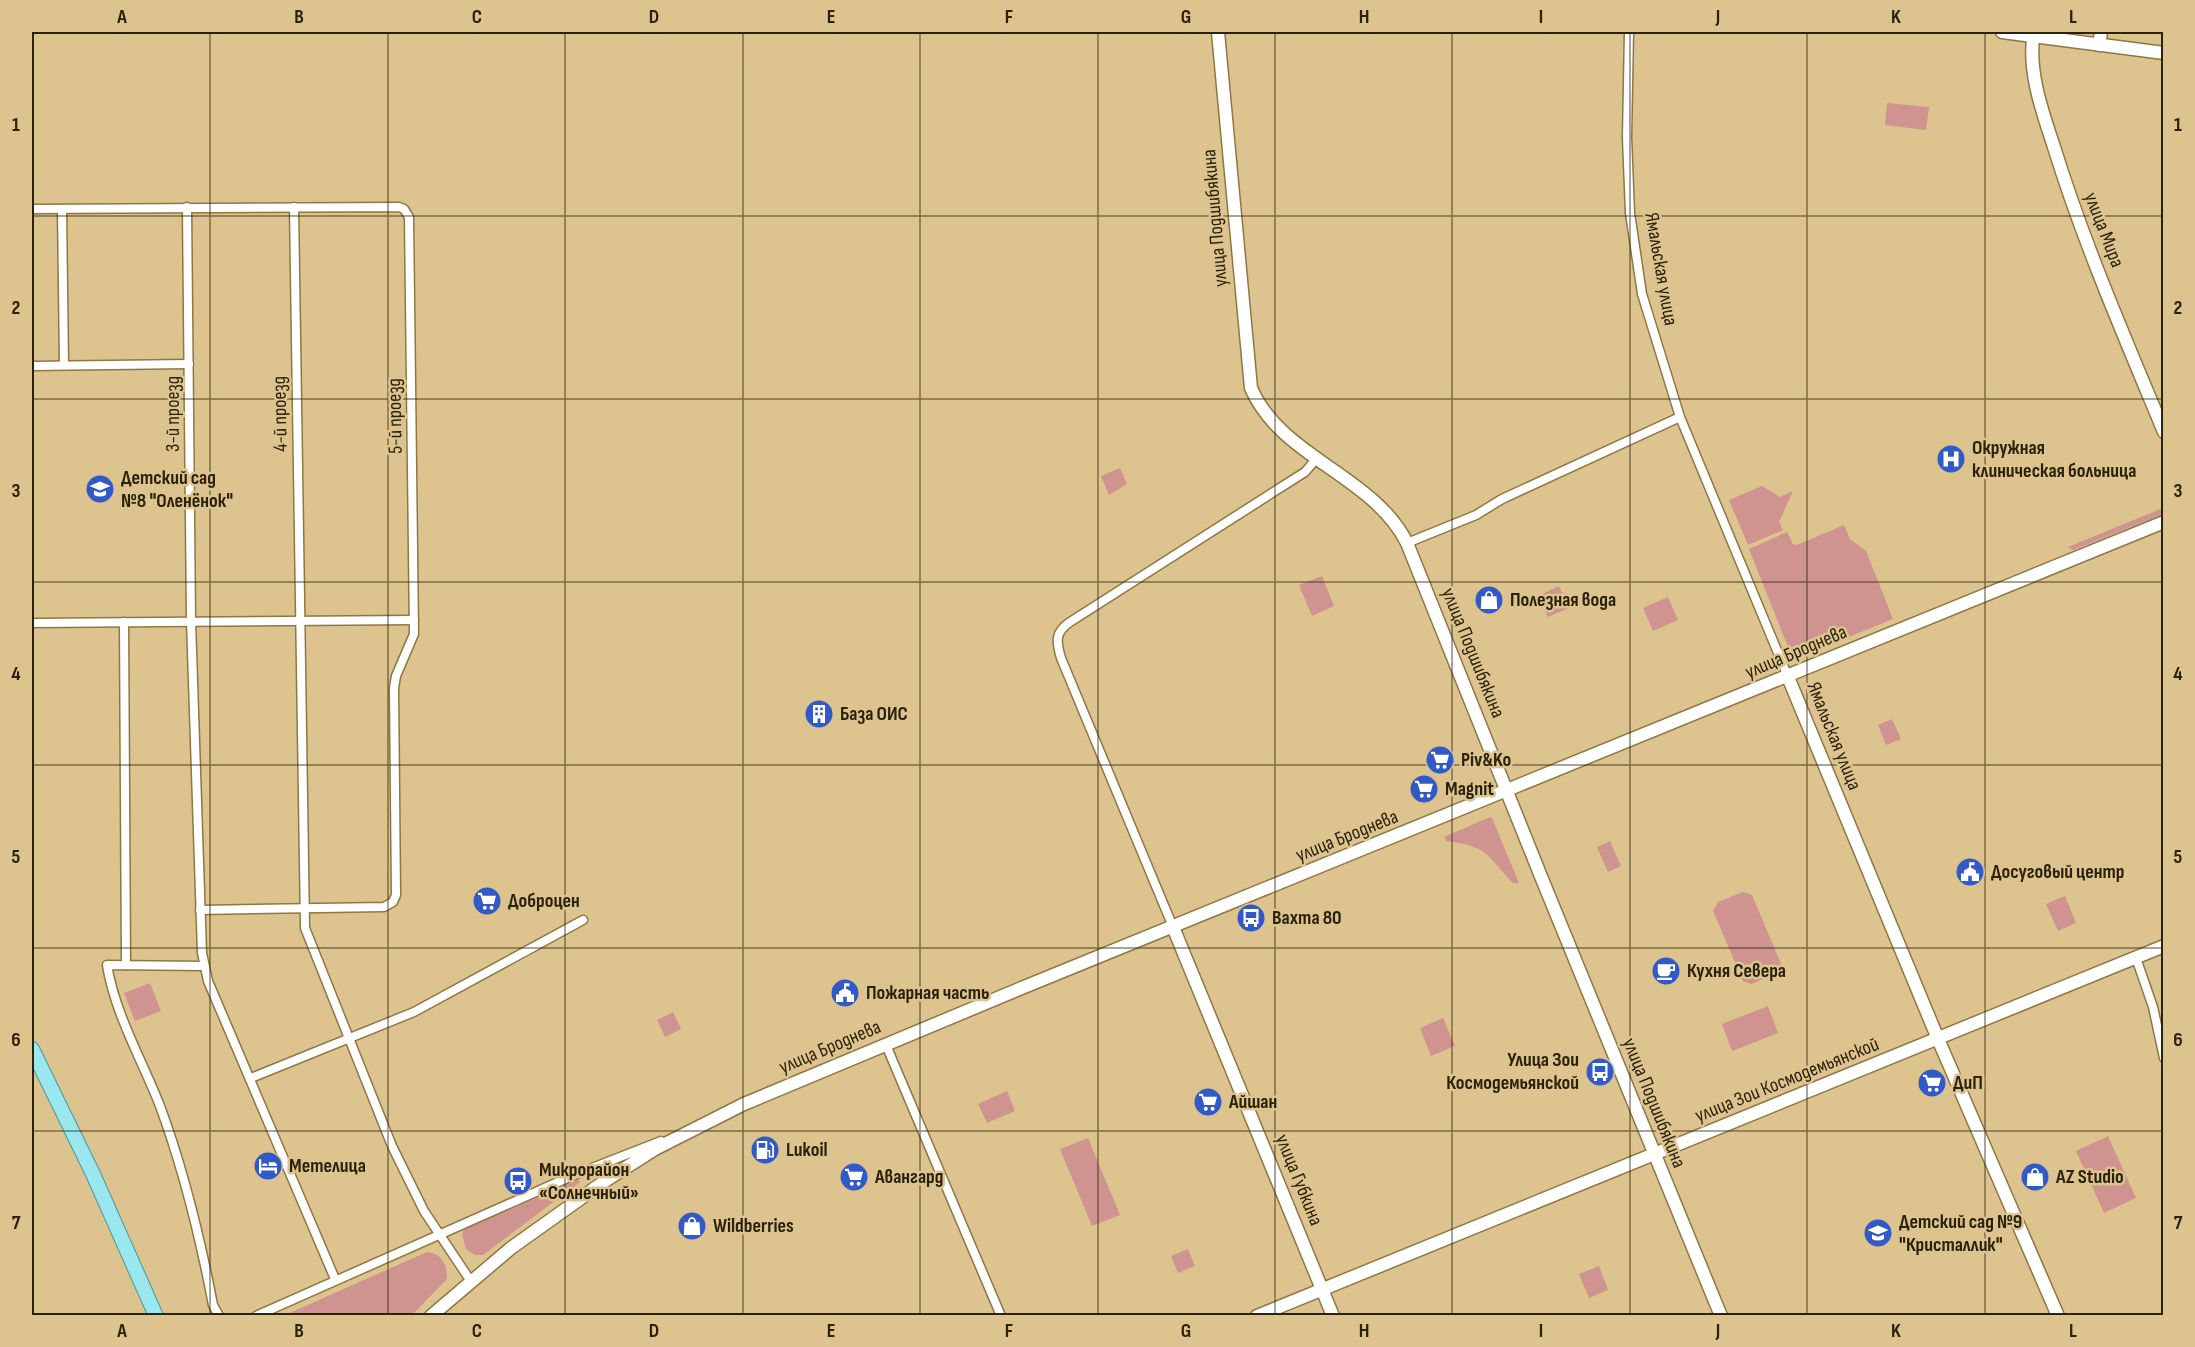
<svg xmlns="http://www.w3.org/2000/svg" width="2195" height="1347" font-family="'Sofia Sans Condensed',sans-serif">
	<rect width="100%" height="100%" fill="#ddc38e"/>
	<g fill="#cf948f">
		<polygon points="1887,103 1929,107 1926,130 1885,125"/>
		<polygon points="1120,468 1127,484 1109,495 1101,476"/>
		<polygon points="1762,486 1780,497 1793,491 1779,522 1783,530 1748,545 1729,500"/>
		<polygon points="2163,508 2163,514 2073,550 2068,547"/>
		<polygon points="1844,525 1850,539 1866,551 1893,619 1797,658 1792,657 1749,549 1787,532 1793,544 1797,545"/>
		<polygon points="1322,576 1334,606 1312,616 1299,585"/>
		<polygon points="1559,586 1569,608 1548,617 1538,596"/>
		<polygon points="1668,597 1678,620 1653,631 1643,608"/>
		<polygon points="1892,719 1901,739 1886,745 1878,725"/>
		<path d="M 1490,817 L 1492,818 L 1519,883 L 1513,883 C 1485,854 1490,847 1446,841 L 1444,837 Z"/>
		<polygon points="1610,841 1621,866 1608,872 1597,847"/>
		<polygon points="1743,892 1752,895 1781,964 1777,973 1751,984 1743,981 1713,911 1718,902"/>
		<polygon points="2065,896 2076,923 2058,931 2046,904"/>
		<polygon points="150,983 161,1011 135,1021 124,993"/>
		<polygon points="1768,1006 1778,1033 1732,1051 1722,1024"/>
		<polygon points="673,1012 681,1029 665,1037 657,1020"/>
		<polygon points="1443,1018 1455,1046 1431,1056 1420,1028"/>
		<polygon points="1007,1091 1015,1111 987,1123 978,1104"/>
		<polygon points="2108,1136 2136,1198 2104,1213 2076,1151"/>
		<polygon points="1088,1138 1120,1215 1092,1226 1060,1149"/>
		<polygon points="578,1178 580,1182 483,1255 475,1255 466,1249 462,1234 466,1226"/>
		<polygon points="1188,1249 1195,1266 1178,1273 1171,1256"/>
		<path d="M 427,1252 C 442,1253 447,1265 447,1279 L 412,1315 L 285,1315 Z"/>
		<polygon points="1599,1266 1608,1290 1589,1298 1579,1274"/>
	</g>
	<g fill="none" stroke-linecap="round" stroke-linejoin="round">
		<g stroke="#8e7744" stroke-width="11">
			<g id="street">
				<polyline points="1629,32 1627,137 1630,213 1642,294 1680,417 1788,677"/>
				<polyline points="187,207 191,621 202,953 208,981 335,1279"/>
				<polyline points="294,207 305,928 392,1146 424,1211 470,1280"/>
				<polyline points="32,209 399,207 404,209 409,217 414,634 396,676 394,688 396,895 393,902 384,907 200,910"/>
				<polyline points="62,209 64,365"/>
				<polyline points="32,366 189,364"/>
				<polyline points="1407,543 1476,515 1502,499 1680,417"/>
				<polyline points="124,622 126,965"/>
				<polyline points="32,623 414,620"/>
				<path d="M 1173,927 L 1061,658 C 1056,641 1055,632 1070,622 L 1305,472 L 1317,458"/>
				<polyline points="2136,958 2153,1007 2164,1058"/>
				<path d="M 204,966 L 107,965 C 115,1014 142,1060 160,1106 C 184,1171 200,1237 213,1305 L 219,1316"/>
				<polyline points="886,1045 1001,1316"/>
				<polyline points="251,1078 414,1012 583,920"/>
				<polyline points="256,1316 574,1175 661,1141"/>
			</g>
		</g>
		<g stroke="#8e7744" stroke-width="15">
			<g id="secondary">
				<path d="M 1218,32 L 1251,388 C 1281,458 1373,475 1407,543 L 1542,879 L 1721,1316"/>
				<polyline points="2002,32 2164,53"/>
				<path d="M 2034,32 C 2027,69 2042,111 2054,147 C 2084,244 2125,338 2164,432"/>
				<polyline points="2099,45 2101,32"/>
				<polyline points="1788,677 1938,1039 2058,1316"/>
				<polyline points="1173,927 1333,1316"/>
				<polyline points="431,1316 511,1248 605,1181 655,1149 744,1104 1024,987 2164,522"/>
				<polyline points="1257,1316 2164,946"/>
			</g>
		</g>
		<g stroke="#489899" stroke-width="16">
			<polyline id="primary" points="32,1049 93,1174 156,1316"/>
		</g>
		<use href="#street" stroke="#fff" stroke-width="8"/>
		<use href="#secondary" stroke="#fff" stroke-width="12"/>
		<use href="#primary" stroke="#9ae7ef" stroke-width="14"/>
	</g>
	<path fill="none" stroke="#2b220c" stroke-width="1.5" stroke-opacity="0.55" d="M 210,32 L 210,1316M 388,32 L 388,1316M 565,32 L 565,1316M 743,32 L 743,1316M 920,32 L 920,1316M 1098,32 L 1098,1316M 1275,32 L 1275,1316M 1452,32 L 1452,1316M 1630,32 L 1630,1316M 1807,32 L 1807,1316M 1985,32 L 1985,1316M 32,216 L 2164,216M 32,399 L 2164,399M 32,582 L 2164,582M 32,765 L 2164,765M 32,948 L 2164,948M 32,1131 L 2164,1131"/>
	<defs>
		<g id="hospital-disc" transform="scale(1.5)"><circle r="9.5" fill="#3159c8" stroke="#ddc38e"/><path d="M-5-5h3v3.5h4V-5h3V5h-3V1.5h-4V5h-3Z" fill="#fff"/></g>
		<g id="school-disc" transform="scale(1.5)"><circle r="9.5" fill="#3159c8" stroke="#ddc38e"/><path d="M0-5L7-2L0 1L-7-2ZM-4 1L0 2.5L4 1V4Q0 6-4 4Z" fill="#fff"/></g>
		<g id="shop-disc" transform="scale(1.5)"><circle r="9.5" fill="#3159c8" stroke="#ddc38e"/><path d="M-5-2.5h2.3a2.7 3.5 0 0 1 5.4 0H5L5.5 6h-11ZM-1.5-2.5h3a1.5 2.3 0 0 0-3 0Z" fill="#fff"/></g>
		<g id="building-disc" transform="scale(1.5)"><circle r="9.5" fill="#3159c8" stroke="#ddc38e"/><path d="M-4-6H4V6H1V3H-1V6H-4ZM-2.5-4.3h1.7v1.8h-1.7ZM.8-4.3h1.7v1.8H.8ZM-2.5-1h1.7V.8h-1.7ZM.8-1h1.7V.8H.8Z" fill="#fff"/></g>
		<g id="supermarket-disc" transform="scale(1.5)"><circle r="9.5" fill="#3159c8" stroke="#ddc38e"/><path d="M-6-5.5h2.5l.6 2H6L4.5 2H-2.5L-4.4-4H-6ZM-1.5 3.2a1.3 1.3 0 1 0 .1 0ZM3 3.2a1.3 1.3 0 1 0 .1 0Z" fill="#fff"/></g>
		<g id="civic-disc" transform="scale(1.5)"><circle r="9.5" fill="#3159c8" stroke="#ddc38e"/><path d="M-.6-6.5H3V-4.5H.6V-3L4-1V1h2V6H-6V1h2V-1L-.6-3ZM-1.2 2.5V6h2.4V2.5Z" fill="#fff"/></g>
		<g id="bus-disc" transform="scale(1.5)"><circle r="9.5" fill="#3159c8" stroke="#ddc38e"/><path d="M-5-6H5V4H4V6H2V4H-2V6H-4V4H-5ZM-3.5-4V0h7V-4ZM-3.5 1.2v1.5H-2V1.2ZM2 1.2v1.5H3.5V1.2Z" fill="#fff"/></g>
		<g id="cafe-disc" transform="scale(1.5)"><circle r="9.5" fill="#3159c8" stroke="#ddc38e"/><path d="M-5.5-4.5H6V0H3Q3 3.5 0 3.5H-2.5Q-5.5 3.5-5.5 0ZM3-3.2v2h1.7v-2ZM-6 4.5H4V6H-6Z" fill="#fff"/></g>
		<g id="fuel-disc" transform="scale(1.5)"><circle r="9.5" fill="#3159c8" stroke="#ddc38e"/><path d="M-5.5-6h7V0h2V4h1.3V-2.5L3-4.5l.8-.8L6-3V5H2.5V1h-1V6h-7ZM-4.2-4.7v3.2H.2V-4.7Z" fill="#fff"/></g>
		<g id="hotel-disc" transform="scale(1.5)"><circle r="9.5" fill="#3159c8" stroke="#ddc38e"/><path d="M-6-4.5h1.5V1H6V5H4.5V3h-9V5H-6ZM-4 0a1.8 1.8 0 1 1 3.6 0ZM.5 0V-2.5h3Q6-2.5 6 0Z" fill="#fff"/></g>
	</defs>
	<g fill-rule="evenodd">
		<use href="#hospital-disc" x="1951" y="459"/>
		<use href="#school-disc" x="100" y="489"/>
		<use href="#shop-disc" x="1489" y="600"/>
		<use href="#building-disc" x="819" y="714"/>
		<use href="#supermarket-disc" x="1440" y="760"/>
		<use href="#supermarket-disc" x="1424" y="789"/>
		<use href="#civic-disc" x="1970" y="872"/>
		<use href="#supermarket-disc" x="487" y="901"/>
		<use href="#bus-disc" x="1251" y="918"/>
		<use href="#cafe-disc" x="1666" y="971"/>
		<use href="#civic-disc" x="845" y="993"/>
		<use href="#bus-disc" x="1600" y="1072"/>
		<use href="#supermarket-disc" x="1932" y="1083"/>
		<use href="#supermarket-disc" x="1208" y="1102"/>
		<use href="#fuel-disc" x="765" y="1150"/>
		<use href="#hotel-disc" x="268" y="1166"/>
		<use href="#supermarket-disc" x="854" y="1177"/>
		<use href="#shop-disc" x="2035" y="1177"/>
		<use href="#bus-disc" x="518" y="1181"/>
		<use href="#shop-disc" x="692" y="1226"/>
		<use href="#school-disc" x="1878" y="1233"/>
	</g>
	<g text-anchor="middle" dominant-baseline="central" stroke-width="5" stroke-linejoin="round" paint-order="stroke">
		<g font-size="20" fill="#2b220c" stroke="#ddc38e">
			<text transform="translate(1215 218) rotate(-95)">улица Подшибякина</text>
			<text transform="translate(2104 230) rotate(69)">улица Мира</text>
			<text transform="translate(1661 269) rotate(80)">Ямальская улица</text>
			<text transform="translate(173 414) rotate(-90)">3-й проезд</text>
			<text transform="translate(280 414) rotate(-91)">4-й проезд</text>
			<text transform="translate(395 416) rotate(-91)">5-й проезд</text>
			<text transform="translate(1796 652) rotate(-23)">улица Броднева</text>
			<text transform="translate(1473 653) rotate(68)">улица Подшибякина</text>
			<text transform="translate(1834 736) rotate(68)">Ямальская улица</text>
			<text transform="translate(1347 836) rotate(-22)">улица Броднева</text>
			<text transform="translate(830 1047) rotate(-23)">улица Броднева</text>
			<text transform="translate(1787 1080) rotate(-22)">улица Зои Космодемьянской</text>
			<text transform="translate(1654 1103) rotate(68)">улица Подшибякина</text>
			<text transform="translate(1299 1180) rotate(68)">улица Губкина</text>
		</g>
		<g font-size="20" font-weight="bold" fill="#2b220c" stroke="#ddc38e" text-anchor="start">
			<text x="1972" y="448">Окружная<tspan x="1972" dy="23">клиническая больница</tspan></text>
			<text x="121" y="478">Детский сад<tspan x="121" dy="23">№8 "Оленёнок"</tspan></text>
			<text x="1510" y="600">Полезная вода</text>
			<text x="840" y="714">База ОИС</text>
			<text x="1461" y="760">Piv&amp;Ko</text>
			<text x="1445" y="789">Magnit</text>
			<text x="1991" y="872">Досуговый центр</text>
			<text x="508" y="901">Доброцен</text>
			<text x="1272" y="918">Вахта 80</text>
			<text x="1687" y="971">Кухня Севера</text>
			<text x="866" y="993">Пожарная часть</text>
			<text x="1579" y="1060" text-anchor="end">Улица Зои<tspan x="1579" dy="23">Космодемьянской</tspan></text>
			<text x="1953" y="1083">ДиП</text>
			<text x="1229" y="1102">Айшан</text>
			<text x="786" y="1150">Lukoil</text>
			<text x="289" y="1166">Метелица</text>
			<text x="539" y="1170">Микрорайон<tspan x="539" dy="23">«Солнечный»</tspan></text>
			<text x="875" y="1177">Авангард</text>
			<text x="2056" y="1177">AZ Studio</text>
			<text x="1899" y="1222">Детский сад №9<tspan x="1899" dy="23">"Кристаллик"</tspan></text>
			<text x="713" y="1226">Wildberries</text>
		</g>
	</g>
	<rect width="2195" height="1347" fill="none" stroke="#ddc38e" stroke-width="66"/>
	<rect x="33" y="33" width="2129" height="1281" fill="none" stroke="#2b220c" stroke-width="2"/>
	<g font-size="20" text-anchor="middle" font-weight="bold" fill="#2b220c">
		<text x="122" y="23">A</text>
		<text x="299" y="23">B</text>
		<text x="477" y="23">C</text>
		<text x="654" y="23">D</text>
		<text x="831" y="23">E</text>
		<text x="1009" y="23">F</text>
		<text x="1186" y="23">G</text>
		<text x="1364" y="23">H</text>
		<text x="1541" y="23">I</text>
		<text x="1718" y="23">J</text>
		<text x="1896" y="23">K</text>
		<text x="2073" y="23">L</text>
		<text x="16" y="131">1</text>
		<text x="2178" y="131">1</text>
		<text x="16" y="314">2</text>
		<text x="2178" y="314">2</text>
		<text x="16" y="497">3</text>
		<text x="2178" y="497">3</text>
		<text x="16" y="680">4</text>
		<text x="2178" y="680">4</text>
		<text x="16" y="863">5</text>
		<text x="2178" y="863">5</text>
		<text x="16" y="1046">6</text>
		<text x="2178" y="1046">6</text>
		<text x="16" y="1229">7</text>
		<text x="2178" y="1229">7</text>
		<text x="122" y="1337">A</text>
		<text x="299" y="1337">B</text>
		<text x="477" y="1337">C</text>
		<text x="654" y="1337">D</text>
		<text x="831" y="1337">E</text>
		<text x="1009" y="1337">F</text>
		<text x="1186" y="1337">G</text>
		<text x="1364" y="1337">H</text>
		<text x="1541" y="1337">I</text>
		<text x="1718" y="1337">J</text>
		<text x="1896" y="1337">K</text>
		<text x="2073" y="1337">L</text>
	</g>
</svg>
